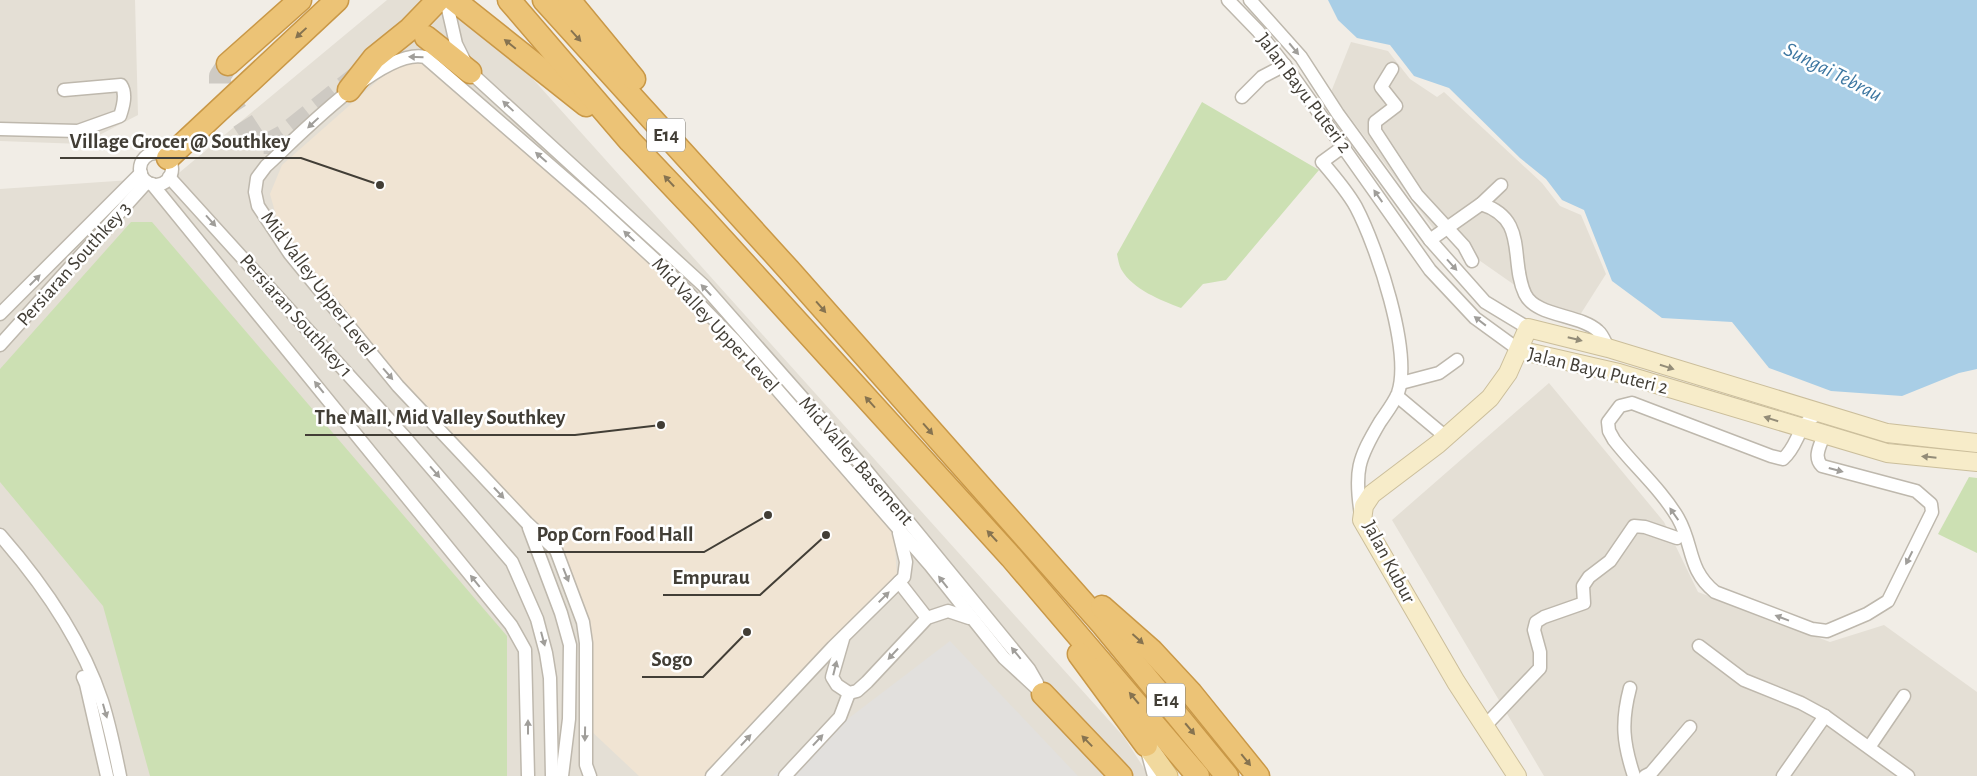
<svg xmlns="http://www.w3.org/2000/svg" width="1977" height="776" font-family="'Alegreya Sans',sans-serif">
	<rect width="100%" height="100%" fill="#f1ede6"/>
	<g fill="#e4dfd5">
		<polygon points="0,0 135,0 138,115 82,144 0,141"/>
		<polygon points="387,0 462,0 1124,737 1149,776 0,776 0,189 174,177"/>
		<polygon points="1351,42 1388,51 1410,79 1437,97 1444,92 1542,183 1560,206 1581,215 1606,274 1580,315 1536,300 1433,228 1331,92"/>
		<polygon points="1549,383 1664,522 1698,592 1830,642 1884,625 1977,692 1977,776 1544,776 1392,520"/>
	</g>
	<polygon fill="#f0e4d3" points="423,60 650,261 734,347 894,532 897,577 755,721 704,776 639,776 589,729 591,650 566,563 414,396 339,306 277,219 270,194 282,165 384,75 403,62"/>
	<g fill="#cce0b3">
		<path d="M 1202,102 L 1319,170 L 1226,280 L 1203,284 L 1181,308 C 1161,300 1133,290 1121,269 C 1119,265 1118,259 1117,254 Z"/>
		<polygon points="131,222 152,222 507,636 507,776 150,776 103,606 0,482 0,369"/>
		<polygon points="1969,477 1977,478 1977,553 1938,534"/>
	</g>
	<polygon fill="#e2e0dd" points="950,641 1078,776 773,776"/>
	<polygon fill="#a9cee6" points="1328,0 1977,0 1977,369 1959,373 1902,396 1831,391 1769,368 1732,322 1662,318 1612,281 1584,210 1562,200 1546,179 1520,158 1449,88 1414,76 1390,45 1357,38 1338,20"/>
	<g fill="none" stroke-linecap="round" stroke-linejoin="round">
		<polyline stroke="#cecac3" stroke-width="22" stroke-dasharray="22 11" stroke-linecap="butt" points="228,64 220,76 220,86 257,143 270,143 283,136 357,77"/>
		<g stroke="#beb8ad" stroke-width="15">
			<g id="street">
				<polyline points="446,0 456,44 470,72 703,285 866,470 1029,669 1037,683"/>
				<polyline points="1228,0 1258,31 1290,72 1430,270 1475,318 1519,350"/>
				<polyline points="1250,0 1301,57 1338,114 1430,240 1485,302 1528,328"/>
				<polyline points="1392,69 1381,87 1396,106 1375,122 1375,131 1417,195 1464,246 1472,261"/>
				<polyline points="1242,97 1262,77 1285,65"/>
				<path d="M 0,129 L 78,131 L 120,116 C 123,107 127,94 121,85 L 64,90"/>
				<path d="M 1344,146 L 1322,162 C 1334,176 1347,191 1356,207 C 1377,247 1412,351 1398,393 C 1394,403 1386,413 1380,422 C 1358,459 1354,471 1361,515"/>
				<circle cx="156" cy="169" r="16"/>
				<polyline points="169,177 403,435 512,562 537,619 546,653 550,678 552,776"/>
				<polyline points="152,184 511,625 525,650 528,776"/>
				<path d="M 1481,204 C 1529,219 1509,260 1525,294 C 1536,317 1580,314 1598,331 C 1603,335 1605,342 1608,348"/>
				<polyline points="1430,240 1481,204 1501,185"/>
				<polyline points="0,314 141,173"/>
				<polyline points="0,345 147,182"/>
				<polyline points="1401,383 1439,373 1457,360"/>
				<polyline points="1397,396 1446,437"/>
				<path d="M 1818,414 C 1796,425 1800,444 1783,459 L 1771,456 L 1632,403 L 1620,406 L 1608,422 L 1609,431 L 1614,440 C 1634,466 1661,489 1678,518 C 1694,546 1687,569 1715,592 L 1812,629 L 1827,631 L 1867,614 L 1888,601 L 1932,512 L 1931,504 L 1916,491 L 1822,466 C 1813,457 1820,446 1824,435"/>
				<polyline points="529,528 561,613 570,645 569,719 562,776"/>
				<path d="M 0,535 C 42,583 82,641 102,701 C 110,726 115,751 120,776"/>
				<polyline points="899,582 927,618"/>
				<polyline points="843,639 832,677 837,685 849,693 857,691 867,682 927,618 948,611 969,618"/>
				<polyline points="1699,646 1744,680 1801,703 1825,716 1908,776"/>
				<polyline points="83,677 86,684 107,776"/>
				<path d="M 1630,688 C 1621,722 1623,743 1634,776"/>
				<polyline points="1484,727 1540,668 1540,652 1534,630 1536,622 1544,617 1584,603 1583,586 1589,577 1610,561 1634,526 1645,527 1677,538"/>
				<polyline points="1870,746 1904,696"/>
				<polyline points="1148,754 1154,776"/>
				<path d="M 590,776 L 586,765 L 586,643 L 583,622 L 556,550 L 527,523 L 398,386 L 290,254 L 258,206 L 255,192 L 257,178 L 266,166 C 297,138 383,47 425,57 L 591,201 L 665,269 L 734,340 L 930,565 L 1004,658 L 1043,694"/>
				<polyline points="712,776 833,647 904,577 906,562 899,533"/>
				<polyline points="785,776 840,717 849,693"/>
				<polyline points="1645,776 1651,773 1690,727"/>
				<polyline points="1783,776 1825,716"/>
			</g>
		</g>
		<g stroke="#cbbe9b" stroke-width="20">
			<g id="secondary">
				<polyline points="1519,350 1619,373 1887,453 1977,462"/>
				<polyline points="1517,776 1456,682 1362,520 1364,506 1372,494 1438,444 1490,398 1508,373 1528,328 1608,348 1887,433 1977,443"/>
			</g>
		</g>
		<g stroke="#d4b571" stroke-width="21">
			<polyline id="primary" points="1146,745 1168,776"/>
		</g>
		<g stroke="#c99847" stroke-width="25">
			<g id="highway">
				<polyline points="454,0 586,105"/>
				<polyline points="509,0 630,141 702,217 1011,557 1198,776"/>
				<polyline points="544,0 789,270 1103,625 1227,776"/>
				<polyline points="569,0 634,79"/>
				<polyline points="426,37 470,72"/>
				<polyline points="228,64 300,0"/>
				<polyline points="349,90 374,58 410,29 438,0"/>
				<polyline points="168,158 337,0"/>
				<polyline points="1102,607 1152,651 1191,693 1258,776"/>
				<polyline points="1079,654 1146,745"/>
				<polyline points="1043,694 1121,776"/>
			</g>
		</g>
		<use href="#street" stroke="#fff" stroke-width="12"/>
		<use href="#secondary" stroke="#f7ecc9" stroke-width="18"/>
		<use href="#primary" stroke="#f1d99e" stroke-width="19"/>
		<use href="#highway" stroke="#ecc376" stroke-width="22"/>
	</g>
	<defs><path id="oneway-solid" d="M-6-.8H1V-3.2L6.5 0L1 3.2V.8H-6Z" transform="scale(1.25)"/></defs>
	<g fill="#867350">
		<use href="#oneway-solid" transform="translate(301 33) rotate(137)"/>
		<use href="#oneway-solid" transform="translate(576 36) rotate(48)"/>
		<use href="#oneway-solid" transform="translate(510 44) rotate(-141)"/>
		<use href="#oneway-solid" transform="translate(669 181) rotate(-133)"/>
		<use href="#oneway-solid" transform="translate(821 307) rotate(49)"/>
		<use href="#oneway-solid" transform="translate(870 402) rotate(-132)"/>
		<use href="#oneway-solid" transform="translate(928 429) rotate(49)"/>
		<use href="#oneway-solid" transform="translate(992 536) rotate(-133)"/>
		<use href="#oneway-solid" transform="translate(1138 639) rotate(42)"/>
		<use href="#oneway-solid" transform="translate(1134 698) rotate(-130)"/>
		<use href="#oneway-solid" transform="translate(1190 729) rotate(50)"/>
		<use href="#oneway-solid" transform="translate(1087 741) rotate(-134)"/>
		<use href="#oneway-solid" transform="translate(1246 760) rotate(51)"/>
	</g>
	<g fill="#a09e9a">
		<use href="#oneway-solid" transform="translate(1294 49) rotate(50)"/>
		<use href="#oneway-solid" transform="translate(416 57) rotate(-179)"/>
		<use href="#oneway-solid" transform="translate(508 106) rotate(-137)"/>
		<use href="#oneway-solid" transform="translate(313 123) rotate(137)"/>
		<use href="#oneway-solid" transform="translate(541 157) rotate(-139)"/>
		<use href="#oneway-solid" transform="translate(1378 196) rotate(-125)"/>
		<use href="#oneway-solid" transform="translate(211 221) rotate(48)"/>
		<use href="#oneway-solid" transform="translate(629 236) rotate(-137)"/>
		<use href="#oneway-solid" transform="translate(1452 265) rotate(48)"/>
		<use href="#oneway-solid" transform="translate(35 280) rotate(-45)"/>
		<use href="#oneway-solid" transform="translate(706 290) rotate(-133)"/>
		<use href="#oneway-solid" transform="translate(1480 321) rotate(-142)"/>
		<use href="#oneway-solid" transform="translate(388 374) rotate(49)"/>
		<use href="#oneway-solid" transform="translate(319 387) rotate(-129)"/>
		<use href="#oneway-solid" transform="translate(1836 470) rotate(15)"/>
		<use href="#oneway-solid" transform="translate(435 472) rotate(49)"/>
		<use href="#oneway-solid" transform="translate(499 493) rotate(47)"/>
		<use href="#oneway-solid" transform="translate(1674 514) rotate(-125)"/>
		<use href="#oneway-solid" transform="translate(1909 558) rotate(117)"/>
		<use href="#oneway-solid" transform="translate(566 575) rotate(68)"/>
		<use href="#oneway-solid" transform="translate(475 581) rotate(-129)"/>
		<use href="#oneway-solid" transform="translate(943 582) rotate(-128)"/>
		<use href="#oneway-solid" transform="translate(884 597) rotate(-45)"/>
		<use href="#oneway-solid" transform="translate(1782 618) rotate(-159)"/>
		<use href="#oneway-solid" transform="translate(543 639) rotate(75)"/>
		<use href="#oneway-solid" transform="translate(1016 653) rotate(-129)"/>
		<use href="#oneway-solid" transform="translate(893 654) rotate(133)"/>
		<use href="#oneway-solid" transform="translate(835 668) rotate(-76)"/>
		<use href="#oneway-solid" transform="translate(105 711) rotate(74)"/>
		<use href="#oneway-solid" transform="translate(528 727) rotate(-90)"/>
		<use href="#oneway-solid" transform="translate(585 734) rotate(91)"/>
		<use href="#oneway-solid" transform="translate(746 740) rotate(-47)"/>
		<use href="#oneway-solid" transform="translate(818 740) rotate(-47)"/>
	</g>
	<g fill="#938c78">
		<use href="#oneway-solid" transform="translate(1575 339) rotate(14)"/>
		<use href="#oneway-solid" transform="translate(1667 367) rotate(18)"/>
		<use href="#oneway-solid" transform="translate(1771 419) rotate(-163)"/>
		<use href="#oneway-solid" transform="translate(1929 457) rotate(-174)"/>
	</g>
	<g text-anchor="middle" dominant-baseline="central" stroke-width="5" stroke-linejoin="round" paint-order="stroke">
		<g fill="#fff" stroke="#7b7872" stroke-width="1">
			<rect x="647" y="118.5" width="38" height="33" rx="4"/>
			<rect x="1147" y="683.5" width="38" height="33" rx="4"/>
		</g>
		<g font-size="19" font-weight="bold" fill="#423e36">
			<text x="666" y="135">E14</text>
			<text x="1166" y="700">E14</text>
		</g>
		<g font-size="20" fill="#423e36" stroke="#fff">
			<text transform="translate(1304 93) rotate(53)">Jalan Bayu Puteri 2</text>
			<text transform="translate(74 264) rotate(-48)">Persiaran Southkey 3</text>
			<text transform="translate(318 284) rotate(53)">Mid Valley Upper Level</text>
			<text transform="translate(296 316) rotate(48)">Persiaran Southkey 1</text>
			<text transform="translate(715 325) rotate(47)">Mid Valley Upper Level</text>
			<text transform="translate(1598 371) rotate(14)">Jalan Bayu Puteri 2</text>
			<text transform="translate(856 461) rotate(49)">Mid Valley Basement</text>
			<text transform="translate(1389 562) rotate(62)">Jalan Kubur</text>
		</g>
		<g font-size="21" font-style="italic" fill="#3d77a1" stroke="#fff">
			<text transform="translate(1833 72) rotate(27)">Sungai Tebrau</text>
		</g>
	</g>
	<path fill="none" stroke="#423e36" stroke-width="2" d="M380 185L301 158H60M661 425L575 435H305M768 515L704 552H527M826 535L760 595H663M747 632L703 677H642"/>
	<g fill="#423e36" stroke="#fff" stroke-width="2">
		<circle cx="380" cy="185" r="5"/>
		<circle cx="661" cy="425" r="5"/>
		<circle cx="768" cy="515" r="5"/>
		<circle cx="826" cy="535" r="5"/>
		<circle cx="747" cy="632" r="5"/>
	</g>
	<g font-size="21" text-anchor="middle" font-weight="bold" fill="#423e36" stroke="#fff" stroke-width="5" stroke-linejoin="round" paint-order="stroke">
		<text x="180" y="148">Village Grocer @ Southkey</text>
		<text x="440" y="424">The Mall, Mid Valley Southkey</text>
		<text x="615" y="541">Pop Corn Food Hall</text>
		<text x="711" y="584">Empurau</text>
		<text x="672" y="666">Sogo</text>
	</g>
</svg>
